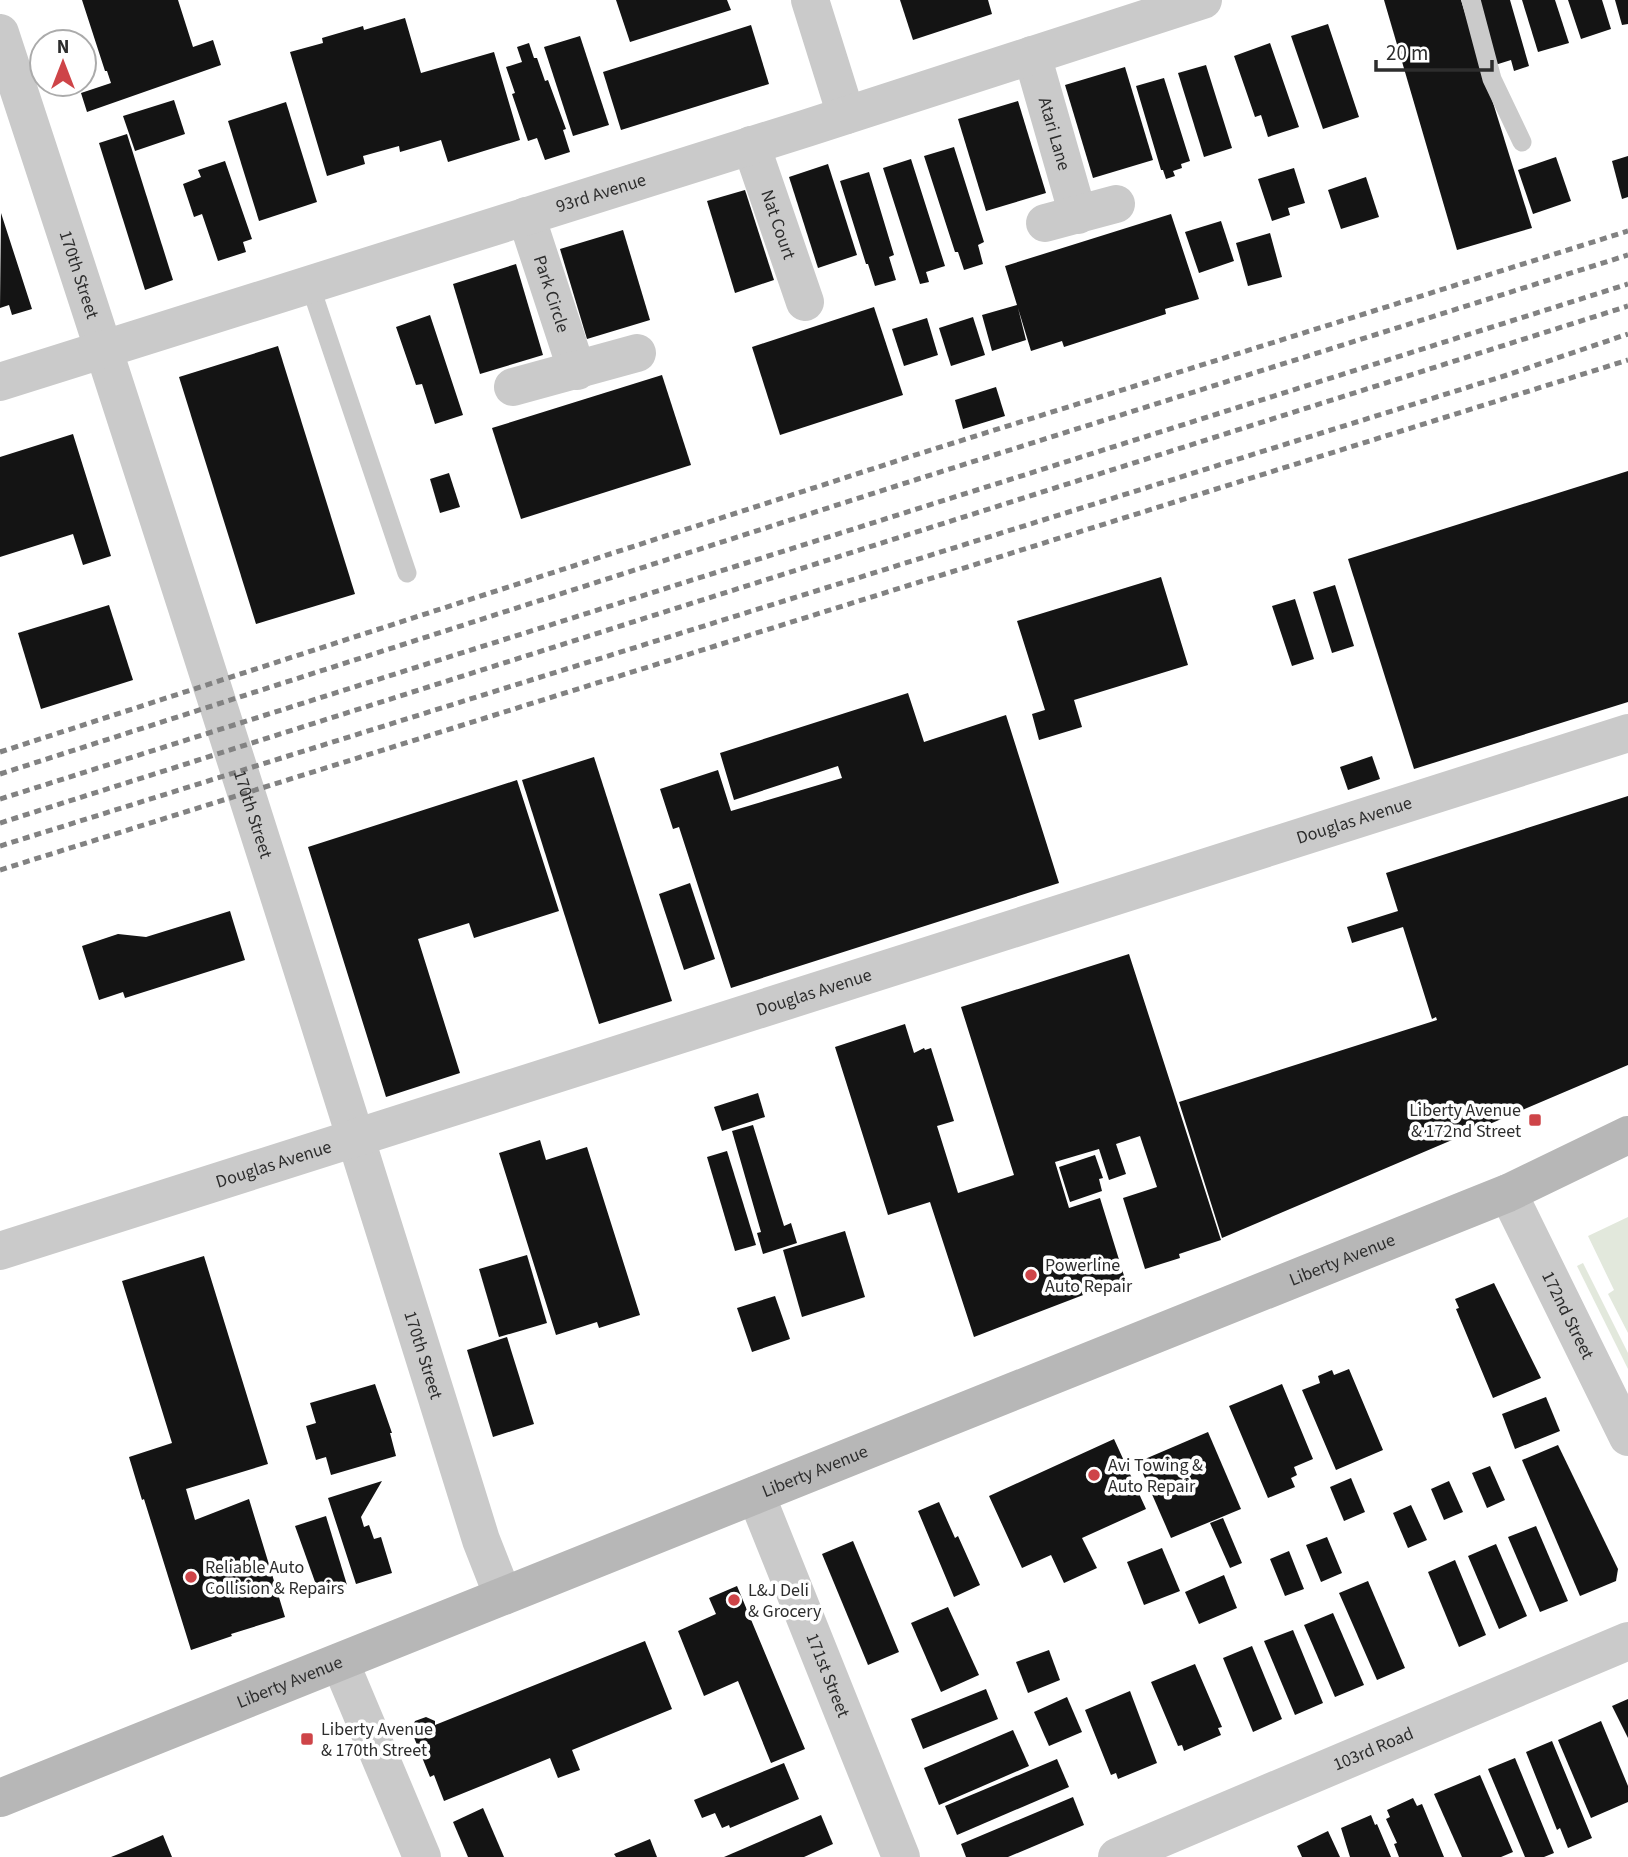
<svg xmlns="http://www.w3.org/2000/svg" width="1628" height="1857" font-family="'Source Sans 3',sans-serif">
	<rect width="100%" height="100%" fill="#fff"/>
	<g fill="#e2e8dc">
		<polygon points="1628,1217 1628,1333 1608,1294 1614,1290 1588,1236"/>
		<polygon points="1583,1263 1628,1353 1628,1369 1577,1266"/>
	</g>
	<g fill="#141414">
		<polygon points="82,0 178,0 193,47 213,40 221,65 87,112 81,93 111,83 107,71 105,71"/>
		<polygon points="616,0 727,0 731,10 630,42"/>
		<polygon points="900,0 988,0 992,14 913,40"/>
		<polygon points="1384,0 1461,0 1532,228 1457,250"/>
		<polygon points="1475,0 1510,0 1529,66 1514,71 1511,60 1495,65"/>
		<polygon points="1522,0 1555,0 1569,43 1538,52"/>
		<polygon points="1568,0 1602,0 1611,29 1581,39"/>
		<polygon points="1615,0 1628,0 1628,24 1622,25"/>
		<polygon points="405,18 421,73 494,52 520,140 448,162 441,140 400,152 399,146 363,156 365,164 327,176 290,52 323,43 322,38 363,26 364,30"/>
		<polygon points="1328,24 1359,117 1323,129 1291,36"/>
		<polygon points="751,25 769,84 621,130 603,72"/>
		<polygon points="580,36 609,125 573,136 544,47"/>
		<polygon points="529,43 534,58 537,58 545,81 548,80 566,129 563,130 570,152 545,160 537,138 528,141 512,94 515,93 506,67 522,62 517,47"/>
		<polygon points="1270,43 1299,127 1268,137 1261,115 1255,117 1234,56"/>
		<polygon points="1206,65 1232,148 1204,157 1178,73"/>
		<polygon points="1125,67 1153,160 1093,178 1065,85"/>
		<polygon points="1164,78 1190,161 1181,164 1182,168 1173,171 1175,176 1166,179 1163,170 1161,170 1136,86"/>
		<polygon points="174,100 185,134 135,151 123,116"/>
		<polygon points="1018,101 1046,193 986,211 958,119"/>
		<polygon points="286,102 317,202 259,221 228,121"/>
		<polygon points="127,134 173,280 145,290 99,143"/>
		<polygon points="954,147 984,242 978,245 983,264 964,270 958,252 955,252 924,156"/>
		<polygon points="1628,156 1628,197 1622,199 1612,161"/>
		<polygon points="1556,157 1571,201 1533,214 1518,170"/>
		<polygon points="911,159 945,266 926,272 929,282 920,284 883,168"/>
		<polygon points="225,161 252,239 243,242 246,252 218,261 202,214 194,217 183,184 201,177 198,170"/>
		<polygon points="828,164 857,255 818,268 789,177"/>
		<polygon points="1294,168 1305,203 1288,208 1290,215 1272,221 1258,179"/>
		<polygon points="869,172 894,255 889,257 896,280 875,286 868,264 866,264 840,181"/>
		<polygon points="1366,177 1379,217 1341,229 1328,190"/>
		<polygon points="745,190 774,280 735,293 707,201"/>
		<polygon points="1,213 32,309 12,315 9,305 0,308"/>
		<polygon points="1171,214 1199,299 1165,309 1166,314 1064,347 1062,341 1031,351 1018,308 1026,340 992,351 982,315 1017,305 1005,266"/>
		<polygon points="1221,221 1234,261 1199,273 1185,232"/>
		<polygon points="623,230 650,320 587,339 560,249"/>
		<polygon points="1270,233 1282,277 1248,286 1236,243"/>
		<polygon points="516,264 543,355 480,374 453,284"/>
		<polygon points="874,307 903,395 780,435 752,347"/>
		<polygon points="430,315 463,415 435,424 422,384 416,385 396,327"/>
		<polygon points="973,317 985,355 951,366 939,328"/>
		<polygon points="927,318 938,355 904,366 892,329"/>
		<polygon points="278,346 355,594 256,624 179,377"/>
		<polygon points="662,375 691,465 521,519 492,428"/>
		<polygon points="996,387 1005,416 963,429 955,400"/>
		<polygon points="73,434 111,556 83,565 73,534 0,557 0,457"/>
		<polygon points="1628,471 1628,702 1414,769 1348,559"/>
		<polygon points="449,473 460,507 440,513 430,479"/>
		<polygon points="1161,577 1188,665 1074,700 1082,727 1039,740 1032,714 1045,710 1017,621"/>
		<polygon points="1335,585 1354,646 1332,653 1313,592"/>
		<polygon points="1295,599 1314,659 1292,666 1272,606"/>
		<polygon points="109,605 133,680 41,709 18,633"/>
		<polygon points="908,693 924,742 1006,715 1059,883 731,988 679,827 673,829 660,789 718,770 731,811 842,778 838,766 734,800 720,753"/>
		<polygon points="1372,756 1380,779 1348,790 1340,767"/>
		<polygon points="594,757 672,1001 599,1024 522,780"/>
		<polygon points="517,780 559,911 474,938 469,923 418,939 460,1073 386,1097 308,847"/>
		<polygon points="1628,796 1628,1065 1222,1238 1179,1102 1437,1020 1436,1017 1432,1019 1403,927 1352,943 1347,927 1398,911 1386,873"/>
		<polygon points="690,883 715,959 684,970 659,894"/>
		<polygon points="230,911 245,960 125,998 123,992 99,1000 82,946 118,934 146,937"/>
		<polygon points="1129,954 1221,1240 1179,1254 1180,1258 1145,1269 1123,1198 1157,1187 1140,1136 1116,1144 1126,1174 1109,1180 1099,1149 1055,1162 1069,1208 1100,1198 1125,1279 974,1337 930,1202 888,1215 835,1047 905,1024 914,1053 924,1048 925,1050 931,1048 954,1121 937,1126 958,1193 1014,1175 961,1007"/>
		<polygon points="758,1093 765,1117 722,1131 714,1107"/>
		<polygon points="753,1125 784,1226 791,1223 797,1243 763,1254 757,1233 761,1232 732,1131"/>
		<polygon points="540,1140 546,1160 587,1147 640,1315 599,1328 597,1322 556,1335 499,1153"/>
		<polygon points="727,1151 756,1245 735,1251 707,1157"/>
		<polygon points="1095,1155 1103,1178 1099,1179 1102,1191 1070,1202 1059,1167"/>
		<polygon points="845,1231 865,1297 802,1317 783,1250"/>
		<polygon points="527,1255 547,1323 499,1337 479,1269"/>
		<polygon points="204,1256 268,1464 186,1489 195,1520 249,1499 285,1617 231,1634 232,1636 191,1650 144,1499 142,1500 129,1457 172,1443 122,1281"/>
		<polygon points="1494,1283 1541,1378 1493,1398 1456,1309 1459,1308 1455,1299"/>
		<polygon points="775,1296 790,1339 752,1352 737,1308"/>
		<polygon points="507,1337 534,1424 493,1437 467,1350"/>
		<polygon points="1349,1369 1383,1450 1336,1470 1302,1390 1320,1383 1318,1376 1332,1370 1334,1375"/>
		<polygon points="375,1384 392,1433 390,1433 396,1456 331,1475 326,1457 316,1460 306,1426 316,1423 310,1403"/>
		<polygon points="1282,1384 1313,1459 1294,1467 1297,1475 1291,1478 1295,1487 1268,1498 1229,1406"/>
		<polygon points="1546,1397 1560,1431 1515,1449 1502,1414"/>
		<polygon points="1208,1432 1241,1509 1171,1538 1138,1462"/>
		<polygon points="1114,1439 1146,1509 1082,1538 1097,1568 1064,1583 1051,1555 1022,1568 989,1496"/>
		<polygon points="1558,1445 1618,1569 1616,1581 1580,1596 1522,1460"/>
		<polygon points="1490,1466 1505,1500 1487,1508 1472,1473"/>
		<polygon points="1351,1478 1365,1512 1344,1521 1330,1487"/>
		<polygon points="382,1481 361,1517 364,1527 369,1525 374,1539 381,1537 392,1573 356,1584 328,1498"/>
		<polygon points="1449,1481 1463,1512 1444,1520 1431,1489"/>
		<polygon points="939,1502 955,1538 958,1536 980,1585 954,1597 918,1511"/>
		<polygon points="1411,1505 1427,1540 1408,1548 1393,1513"/>
		<polygon points="326,1516 347,1585 319,1593 295,1526"/>
		<polygon points="1223,1518 1242,1563 1230,1568 1210,1523"/>
		<polygon points="1536,1526 1568,1601 1540,1612 1508,1537"/>
		<polygon points="1327,1537 1342,1573 1321,1582 1306,1545"/>
		<polygon points="853,1541 899,1652 868,1665 822,1554"/>
		<polygon points="1496,1544 1527,1616 1499,1629 1468,1556"/>
		<polygon points="1162,1548 1180,1591 1144,1605 1127,1562"/>
		<polygon points="1289,1551 1304,1589 1285,1596 1270,1559"/>
		<polygon points="1455,1560 1486,1635 1459,1647 1428,1572"/>
		<polygon points="1224,1575 1237,1608 1199,1624 1185,1592"/>
		<polygon points="1368,1581 1405,1668 1377,1680 1339,1593"/>
		<polygon points="737,1586 805,1749 771,1763 738,1681 704,1696 678,1631 716,1614 709,1598"/>
		<polygon points="948,1607 979,1675 941,1692 911,1623"/>
		<polygon points="1333,1613 1364,1685 1335,1697 1304,1625"/>
		<polygon points="1293,1630 1323,1703 1295,1715 1264,1641"/>
		<polygon points="645,1641 672,1709 572,1750 580,1770 558,1778 550,1758 444,1801 434,1775 430,1777 411,1730 415,1721 426,1717 435,1721 435,1725"/>
		<polygon points="1252,1646 1282,1719 1253,1732 1223,1658"/>
		<polygon points="1049,1650 1060,1680 1028,1693 1016,1662"/>
		<polygon points="1195,1664 1222,1727 1218,1728 1221,1735 1184,1751 1182,1745 1178,1746 1151,1682"/>
		<polygon points="986,1689 998,1719 923,1749 911,1719"/>
		<polygon points="1130,1691 1157,1763 1118,1779 1116,1773 1111,1775 1085,1710"/>
		<polygon points="1067,1697 1082,1732 1049,1746 1034,1712"/>
		<polygon points="1628,1699 1628,1738 1612,1706"/>
		<polygon points="1601,1721 1628,1786 1628,1802 1591,1818 1558,1740"/>
		<polygon points="1013,1730 1029,1766 939,1805 924,1768"/>
		<polygon points="1552,1741 1592,1838 1568,1848 1560,1828 1557,1830 1526,1752"/>
		<polygon points="1515,1758 1554,1853 1544,1857 1525,1857 1488,1769"/>
		<polygon points="1057,1759 1069,1787 957,1835 945,1806"/>
		<polygon points="784,1763 799,1799 730,1828 729,1825 722,1828 715,1813 702,1818 694,1800"/>
		<polygon points="1480,1775 1513,1852 1501,1857 1462,1857 1434,1794"/>
		<polygon points="1073,1797 1084,1825 1008,1857 966,1857 961,1844"/>
		<polygon points="1413,1798 1417,1806 1422,1804 1444,1857 1399,1857 1394,1844 1397,1843 1386,1819 1390,1817 1387,1810"/>
		<polygon points="483,1808 504,1857 468,1857 453,1822"/>
		<polygon points="821,1815 833,1844 804,1857 724,1857"/>
		<polygon points="1371,1815 1375,1825 1377,1824 1391,1857 1350,1857 1341,1828"/>
		<polygon points="1328,1831 1340,1857 1302,1857 1297,1846"/>
		<polygon points="163,1835 172,1857 111,1857 126,1851"/>
		<polygon points="650,1839 657,1857 616,1857 614,1854"/>
	</g>
	<g fill="none" stroke-linecap="round" stroke-linejoin="round">
		<g stroke="#cacaca" stroke-width="19">
			<polyline points="1471,0 1492,79 1522,142"/>
			<polyline points="310,285 407,573"/>
		</g>
		<g stroke="#cacaca" stroke-width="38">
			<polyline points="810,0 846,115"/>
			<path id="s1" d="M 0,33 C 165,534 325,1036 481,1540 L 503,1596"/>
			<path id="s2" d="M 1032,55 L 1078,215"/>
			<path id="s3" d="M 751,145 L 805,302"/>
			<path id="s4" d="M 526,216 L 577,371"/>
			<polyline points="1045,223 1116,204"/>
			<path id="s5" d="M 0,382 L 807,128 L 1203,0"/>
			<polyline points="513,387 637,353"/>
			<path id="s6" d="M 1508,1193 L 1628,1437"/>
			<path id="s7" d="M 0,1251 L 1628,733"/>
			<path id="s8" d="M 756,1495 L 901,1857"/>
			<polyline points="340,1662 422,1857"/>
			<path id="s9" d="M 1117,1857 L 1628,1641"/>
		</g>
		<path stroke="#b7b7b7" stroke-width="38" id="s10" d="M 0,1798 L 1468,1209 L 1508,1193 L 1628,1135"/>
		<g stroke="#828282" stroke-width="5" stroke-dasharray="7 5" stroke-linecap="butt">
			<polyline points="0,752 912,456 1628,231"/>
			<polyline points="0,774 918,479 1628,255"/>
			<polyline points="0,799 1628,284"/>
			<polyline points="0,823 1628,306"/>
			<polyline points="0,846 1507,375 1628,334"/>
			<polyline points="0,870 1628,360"/>
		</g>
	</g>
	<g fill="#ce4448" stroke="#fff" stroke-width="2.5">
		<rect x="1528" y="1113" width="14" height="14" rx="3.5"/>
		<circle cx="1031" cy="1275" r="7"/>
		<circle cx="1094" cy="1475" r="7"/>
		<circle cx="191" cy="1577" r="7"/>
		<circle cx="734" cy="1600" r="7"/>
		<rect x="300" y="1732" width="14" height="14" rx="3.5"/>
	</g>
	<g text-anchor="middle" dominant-baseline="central" stroke-width="7" stroke-linejoin="round" paint-order="stroke">
		<g font-size="18" fill="#2d2d2d" stroke="#fff">
			<text stroke="none"><textPath href="#s2" startOffset="82">Atari Lane</textPath></text>
			<text stroke="none"><textPath href="#s5" startOffset="630">93rd Avenue</textPath></text>
			<text stroke="none"><textPath href="#s3" startOffset="84">Nat Court</textPath></text>
			<text stroke="none"><textPath href="#s1" startOffset="254">170th Street</textPath></text>
			<text stroke="none"><textPath href="#s4" startOffset="82">Park Circle</textPath></text>
			<text stroke="none"><textPath href="#s1" startOffset="821">170th Street</textPath></text>
			<text stroke="none"><textPath href="#s7" startOffset="1421">Douglas Avenue</textPath></text>
			<text stroke="none"><textPath href="#s7" startOffset="854">Douglas Avenue</textPath></text>
			<text stroke="none"><textPath href="#s7" startOffset="287">Douglas Avenue</textPath></text>
			<text stroke="none"><textPath href="#s10" startOffset="1446">Liberty Avenue</textPath></text>
			<text stroke="none"><textPath href="#s6" startOffset="136">172nd Street</textPath></text>
			<text stroke="none"><textPath href="#s1" startOffset="1388">170th Street</textPath></text>
			<text stroke="none"><textPath href="#s10" startOffset="878">Liberty Avenue</textPath></text>
			<text stroke="none"><textPath href="#s8" startOffset="194">171st Street</textPath></text>
			<text stroke="none"><textPath href="#s10" startOffset="312">Liberty Avenue</textPath></text>
			<text stroke="none"><textPath href="#s9" startOffset="278">103rd Road</textPath></text>
		</g>
		<g font-size="18" fill="#2d2d2d" stroke="#fff" text-anchor="start">
			<text x="1521" y="1110" text-anchor="end">Liberty Avenue<tspan x="1521" dy="21">&amp; 172nd Street</tspan></text>
			<text x="1045" y="1265">Powerline<tspan x="1045" dy="21">Auto Repair</tspan></text>
			<text x="1108" y="1465">Avi Towing &amp;<tspan x="1108" dy="21">Auto Repair</tspan></text>
			<text x="205" y="1567">Reliable Auto<tspan x="205" dy="21">Collision &amp; Repairs</tspan></text>
			<text x="748" y="1590">L&amp;J Deli<tspan x="748" dy="21">&amp; Grocery</tspan></text>
			<text x="321" y="1729">Liberty Avenue<tspan x="321" dy="21">&amp; 170th Street</tspan></text>
		</g>
	</g>
	<g transform="translate(63 63)"><circle r="33" fill="#ffffff" stroke="#ababab" stroke-width="2"/>
	<path d="M0-5L12 26L0 18L-12 26Z" fill="#ce4448"/>
	<text y="-10" font-size="19" font-weight="bold" text-anchor="middle" fill="#2d2d2d">N</text>
	</g>
	<path d="M1376 60v10h116v-10" fill="none" stroke="#2d2d2d" stroke-width="3.5"/>
	<text x="1386" y="60" font-size="21" fill="#2d2d2d" stroke="#ffffff" stroke-width="5" paint-order="stroke">20 m</text>
</svg>
